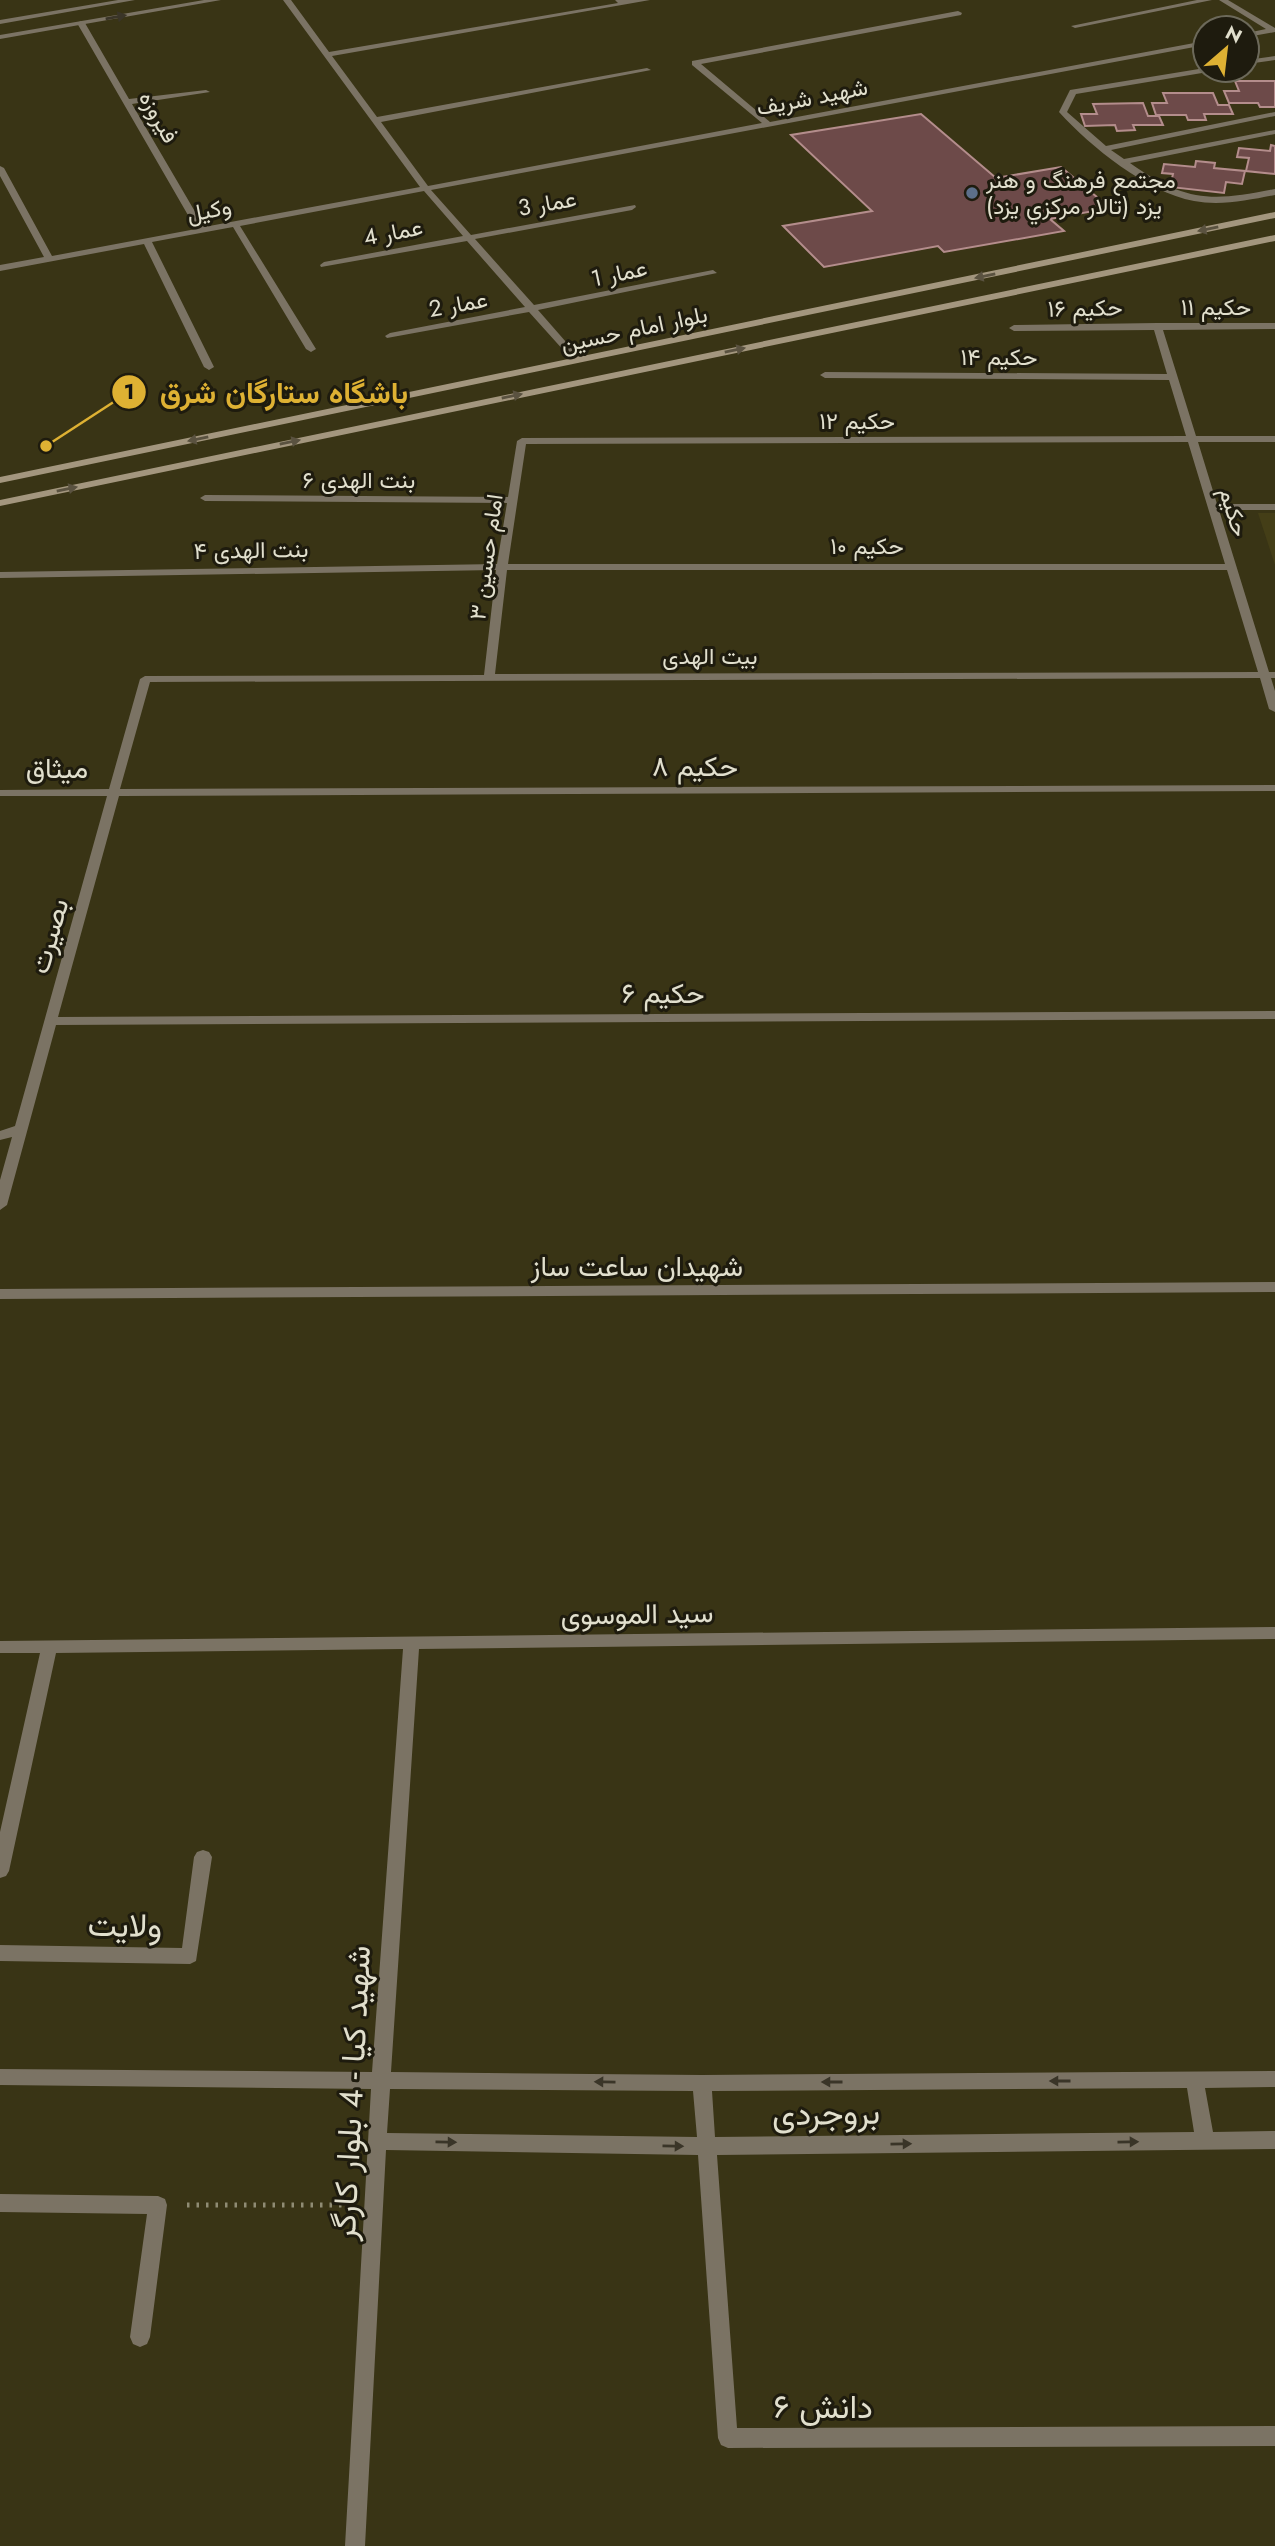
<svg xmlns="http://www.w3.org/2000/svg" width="1275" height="2546" font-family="Jost,Vazirmatn,sans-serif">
	<rect width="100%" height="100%" fill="#393415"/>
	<polygon fill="#443e17" points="1258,513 1275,513 1275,565"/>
	<g fill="#6d4a49" stroke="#b48d8c" stroke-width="2">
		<polygon points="1235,81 1275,81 1275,107 1260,107 1258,103 1229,103 1224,91 1239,91"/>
		<polygon points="1163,93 1213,93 1218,105 1229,105 1233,114 1204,114 1206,120 1188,120 1186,115 1156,115 1152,103 1167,103"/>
		<polygon points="1143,103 1148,116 1159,116 1163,125 1133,125 1135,130 1117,131 1115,125 1085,126 1081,114 1097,114 1093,104"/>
		<polygon points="921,114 996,178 1061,167 1110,208 1050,219 1064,231 944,252 938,246 824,267 783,226 872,211 791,135"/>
		<polygon points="1271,145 1275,146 1275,174 1246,171 1249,158 1237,157 1239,148 1270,151"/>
		<polygon points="1196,161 1215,163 1214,168 1245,171 1242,184 1226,182 1224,193 1170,187 1173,174 1162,173 1164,164 1195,167"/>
	</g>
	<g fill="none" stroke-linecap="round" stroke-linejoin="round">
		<polyline stroke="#8f8c74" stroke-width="5" stroke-dasharray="2.5 7" stroke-linecap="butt" points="187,2205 346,2205"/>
		<g fill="#7b7364" fill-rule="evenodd">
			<polygon points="283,0 291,0 329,52 618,3 615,0 650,0 332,56 377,117 647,68 651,70 381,122 428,186 762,123 692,65 692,61 958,11 962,13 961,15 701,64 770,122 1205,41 1205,45 431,190 471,235 635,205 636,207 632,210 475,239 534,305 713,270 717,273 538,310 580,358 582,360 577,363 574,362 529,312 387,338 385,336 390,333 525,307 467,241 321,267 320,265 324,262 463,236 424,191 240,226 316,349 311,352 306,349 233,227 152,242 214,367 209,370 204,367 144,244 0,271 0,265 44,257 0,176 0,166 4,168 52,256 196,229 77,23 81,21 85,23 129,99 206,90 210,92 132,104 204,227 420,187"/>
			<polygon points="1197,0 1212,0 1075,28 1071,26"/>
			<polygon points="1219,0 1228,0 1275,28 1275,32 1247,37 1247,33 1266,29"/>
			<polygon points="1275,56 1275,60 1247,64 1247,60"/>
			<path d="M 1205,68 L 1205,70 L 1209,70 L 1208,72 L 1076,94 L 1067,112 L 1106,146 L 1275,112 L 1275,116 L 1111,150 L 1124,159 L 1275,130 L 1275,134 L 1130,163 C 1185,202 1211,202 1275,189 L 1275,195 C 1249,200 1221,206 1194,201 C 1146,192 1091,147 1059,112 L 1070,90 Z"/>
			<path d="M 1157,323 L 1275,323 L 1275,329 L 1163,330 L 1196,436 L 1275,436 L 1275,442 L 1198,442 L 1217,504 L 1275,504 L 1275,510 L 1219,510 L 1269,672 L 1275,672 L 1275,678 L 1271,678 L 1275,691 L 1275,712 L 1269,709 L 1260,678 L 150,682 L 120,789 L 1275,785 L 1275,791 L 119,796 L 58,1017 L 1275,1011 L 1275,1019 L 56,1025 L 7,1205 L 0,1210 L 0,1180 L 12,1137 L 0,1140 L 0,1131 L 15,1126 L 107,796 L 0,796 L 0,790 L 109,789 L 140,679 L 145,676 L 484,675 L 496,570 L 0,578 L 0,572 L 497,564 L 507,503 L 205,501 L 200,498 L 205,495 L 508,497 L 517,441 L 522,438 L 1186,436 L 1169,380 L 825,378 L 820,375 L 825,372 L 1167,374 L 1154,330 L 1014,331 L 1009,328 L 1014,325 ZM 1188,442 L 1225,564 L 508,564 L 526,444 ZM 507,570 L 1227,570 L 1258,672 L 495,674 Z"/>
			<polygon points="1275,1282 1275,1292 0,1299 0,1289"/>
			<path d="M 1275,1627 L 1275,1639 L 419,1649 L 391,2072 L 702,2075 L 1275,2071 L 1275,2087 L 1205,2088 L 1213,2132 L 1275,2131 L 1275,2149 L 717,2155 L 737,2428 L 1275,2426 L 1275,2446 L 728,2448 L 721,2445 L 718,2438 L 698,2155 L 386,2150 L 365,2546 L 345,2546 L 371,2089 L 0,2085 L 0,2069 L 372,2072 L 403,1649 L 56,1653 L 9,1871 L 6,1876 L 0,1878 L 0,1832 L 40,1653 L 0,1653 L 0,1641 ZM 1187,2088 L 1194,2132 L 715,2137 L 712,2091 ZM 390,2089 L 693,2091 L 697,2137 L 387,2133 Z"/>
			<polygon points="203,1850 209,1852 212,1857 196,1961 190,1964 0,1961 0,1945 182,1948 194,1857 197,1852"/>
			<polygon points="0,2194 158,2196 165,2199 167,2205 150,2337 147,2344 140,2347 133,2344 130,2337 147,2214 0,2212"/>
		</g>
		<g fill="#7b7364" fill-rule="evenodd">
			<polygon points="118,0 135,0 0,24 0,20"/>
			<polygon points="204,0 221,0 0,39 0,35"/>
		</g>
		<g fill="#a3967e" fill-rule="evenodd">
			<polygon points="1275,212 1275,218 0,483 0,477"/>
			<polygon points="1275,235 1275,241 0,506 0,500"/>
		</g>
	</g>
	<defs><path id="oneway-solid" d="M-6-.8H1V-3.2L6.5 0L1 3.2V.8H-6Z" transform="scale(1.75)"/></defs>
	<g fill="#3a3528">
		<use href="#oneway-solid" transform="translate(116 17) rotate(-10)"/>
		<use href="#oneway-solid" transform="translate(1060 2081) rotate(180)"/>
		<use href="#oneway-solid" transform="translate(605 2082) rotate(-179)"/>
		<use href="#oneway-solid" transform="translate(832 2082) rotate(180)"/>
		<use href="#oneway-solid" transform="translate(446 2142) rotate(1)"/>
		<use href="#oneway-solid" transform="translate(1128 2142) rotate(-1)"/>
		<use href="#oneway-solid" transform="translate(901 2144) rotate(-1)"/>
		<use href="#oneway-solid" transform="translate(673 2146) rotate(1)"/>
	</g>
	<g fill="#5a5240">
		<use href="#oneway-solid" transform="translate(1208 229) rotate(168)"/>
		<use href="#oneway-solid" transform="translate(985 276) rotate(168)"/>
		<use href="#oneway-solid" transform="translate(735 350) rotate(-12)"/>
		<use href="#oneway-solid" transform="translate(512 396) rotate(-12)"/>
		<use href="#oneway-solid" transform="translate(198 439) rotate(168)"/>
		<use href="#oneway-solid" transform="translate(290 442) rotate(-12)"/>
		<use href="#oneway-solid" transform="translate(67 489) rotate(-12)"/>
	</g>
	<circle fill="#5c6f8a" stroke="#1e1b0e" stroke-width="2.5" cx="972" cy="193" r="7"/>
	<g text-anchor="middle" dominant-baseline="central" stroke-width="6" stroke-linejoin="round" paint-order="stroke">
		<g font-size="23" fill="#e1dfcd" stroke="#1e1b0e">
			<text transform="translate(812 97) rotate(-11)">شهید شریف</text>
			<text transform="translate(159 117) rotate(60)">فیروزه</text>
			<text transform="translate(547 203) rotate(-10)">عمار 3</text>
			<text transform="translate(209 210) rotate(-11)">وکیل</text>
			<text transform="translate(393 232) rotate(-11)">عمار 4</text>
			<text transform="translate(619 273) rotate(-12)">عمار 1</text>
			<text transform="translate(458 304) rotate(-10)">عمار 2</text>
			<text x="1216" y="307">حکیم ۱۱</text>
			<text transform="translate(1085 308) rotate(-1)">حکیم ۱۶</text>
			<text transform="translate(634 329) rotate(-12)">بلوار امام حسین</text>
			<text x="999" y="357">حکیم ۱۴</text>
			<text x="857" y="421">حکیم ۱۲</text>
			<text x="359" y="480">بنت الهدی ۶</text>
			<text transform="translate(1234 512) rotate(73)">حکیم</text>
			<text x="867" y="546">حکیم ۱۰</text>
			<text transform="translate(251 550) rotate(-1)">بنت الهدی ۴</text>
			<text transform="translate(486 557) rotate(-82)">امام حسین ۳</text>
			<text x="710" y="656">بیت الهدی</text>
		</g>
		<g font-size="23" fill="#e1dfcd" stroke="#1e1b0e" text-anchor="start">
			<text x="986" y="180">مجتمع فرهنگ و هنر<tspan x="986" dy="26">یزد (تالار مركزي یزد)</tspan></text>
		</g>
		<g font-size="28" fill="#e1dfcd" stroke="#1e1b0e">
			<text x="695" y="766">حکیم ۸</text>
			<text x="57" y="768">میثاق</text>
			<text transform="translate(49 936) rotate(-74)">بصیرت</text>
			<text x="663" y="993">حکیم ۶</text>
			<text x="637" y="1266">شهیدان ساعت ساز</text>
			<text transform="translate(637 1614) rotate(-1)">سید الموسوی</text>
		</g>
		<g font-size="33" fill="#e1dfcd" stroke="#1e1b0e">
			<text transform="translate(125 1925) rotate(1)">ولایت</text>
			<text transform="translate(351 2093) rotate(-87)">شهید کیا - 4 بلوار کارگر</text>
			<text transform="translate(826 2113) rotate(-1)">بروجردی</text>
			<text x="823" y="2406">دانش ۶</text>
		</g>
	</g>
	<path fill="none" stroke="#deb133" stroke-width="2.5" d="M46 446L129 392"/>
	<g fill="#deb133" stroke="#1e1b0e" stroke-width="2.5">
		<circle cx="46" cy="446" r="7"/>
		<circle cx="129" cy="392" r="18"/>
	</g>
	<g font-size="21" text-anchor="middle" font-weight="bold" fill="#111">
		<text x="129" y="399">1</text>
	</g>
	<g font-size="30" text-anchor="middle" font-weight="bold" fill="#deb133" stroke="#1e1b0e" stroke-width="6" stroke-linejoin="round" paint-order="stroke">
		<text x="284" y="403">باشگاه ستارگان شرق</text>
	</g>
	<g transform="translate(1226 49) rotate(28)"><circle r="33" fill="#1e1b0e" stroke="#6c695a" stroke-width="2"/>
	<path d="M0-5L12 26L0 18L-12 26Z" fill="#deb133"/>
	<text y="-10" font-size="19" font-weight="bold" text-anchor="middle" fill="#e1dfcd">N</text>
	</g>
</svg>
